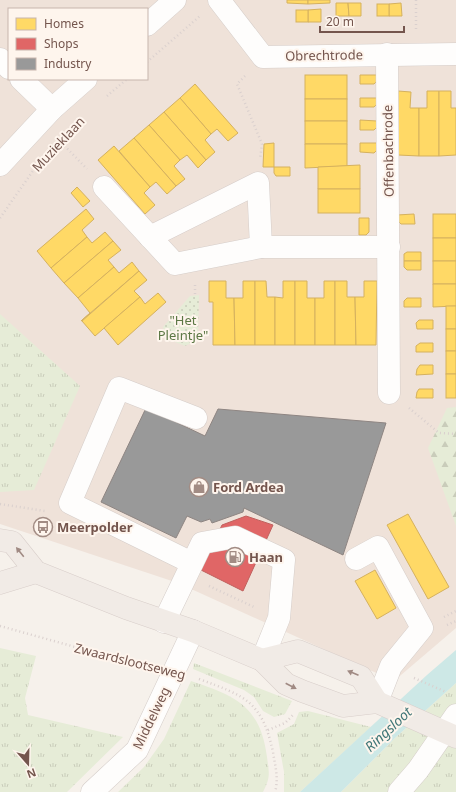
<svg xmlns="http://www.w3.org/2000/svg" width="456" height="792" font-family="'Noto Sans',sans-serif">
	<defs>
		<pattern id="grass-tufts" width="24" height="20" patternUnits="userSpaceOnUse"><rect width="24" height="20" fill="#e6ecd7"/><path d="M3 7l-1-3M5 7V3M7 7l1-3M15 17l-1-3M17 17v-4M19 17l1-3" fill="none" stroke="#c9ccba"/></pattern>
		<pattern id="forest-firs" width="22" height="20" patternUnits="userSpaceOnUse"><rect width="22" height="20" fill="#e6ecd7"/><path d="M5 1l3.5 6h-7zM16 11l3.5 6h-7z" fill="#c9ccba"/></pattern>
		<pattern id="park-dots" width="8" height="8" patternUnits="userSpaceOnUse"><rect width="8" height="8" fill="#e6ecd7"/><path d="M2 2h.1M6 6h.1" fill="none" stroke="#c9ccba" stroke-width="1.8" stroke-linecap="round"/></pattern>
	</defs>
	<rect width="100%" height="100%" fill="#f6f1eb"/>
	<path fill="#efe2d9" fill-rule="evenodd" d="M 0,0 L 456,0 L 456,628 L 394,681 L 178,583 L 0,524 ZM 9,9 L 147,9 L 147,79 L 9,79 Z"/>
	<g fill="url(#grass-tufts)">
		<polygon points="0,314 80,386 34,490 0,492"/>
		<polygon points="0,648 36,656 25,698 28,715 123,737 67,792 0,792"/>
		<polygon points="194,663 292,701 285,714 274,717 263,711 254,697 244,690 193,669"/>
		<path d="M 191,681 C 235,696 260,705 267,757 C 269,773 271,777 263,792 L 118,792 L 144,767 L 164,739 Z"/>
		<polygon points="456,683 456,792 341,792 395,738"/>
		<polygon points="308,711 371,727 300,792 284,792 284,772 277,733 294,724 299,712"/>
	</g>
	<polygon fill="url(#forest-firs)" points="456,407 456,526 428,448 447,408"/>
	<polygon fill="url(#park-dots)" points="199,295 198,340 185,346 168,339 170,335 165,335 163,327 190,296"/>
	<polygon fill="#cde8e6" points="456,650 456,683 395,738 341,792 300,792 427,675"/>
	<g fill="#ffd966" stroke="#d5b15e">
		<polygon points="287,0 308,0 308,4 287,3"/>
		<polygon points="308,0 330,0 330,3 308,4"/>
		<polygon points="336,3 348,3 349,16 336,16"/>
		<polygon points="348,3 361,3 361,16 349,16"/>
		<polygon points="401,3 402,16 389,16 389,4"/>
		<rect x="377" y="4" width="12" height="12"/>
		<polygon points="321,9 321,22 308,22 308,10"/>
		<rect x="296" y="10" width="12" height="12"/>
		<rect x="305" y="75" width="42" height="24"/>
		<polygon points="360,75 377,75 377,81 374,84 360,84"/>
		<polygon points="195,84 238,133 228,141 217,129 211,134 180,98"/>
		<polygon points="398,91 411,92 410,108 419,108 419,156 398,155"/>
		<polygon points="427,91 439,91 439,156 419,156 419,108 427,108"/>
		<polygon points="439,91 451,91 451,108 456,108 456,155 439,156"/>
		<polygon points="180,98 211,134 205,140 215,152 206,160 164,112"/>
		<polygon points="360,98 377,98 377,104 374,107 360,107"/>
		<rect x="305" y="99" width="42" height="22"/>
		<polygon points="164,112 206,160 198,168 187,155 180,160 149,125"/>
		<polygon points="360,120 377,121 377,127 374,130 360,130"/>
		<rect x="305" y="121" width="42" height="23"/>
		<polygon points="149,125 180,160 174,166 185,179 176,186 134,138"/>
		<polygon points="134,138 176,186 167,194 156,182 150,187 119,151"/>
		<polygon points="274,143 274,167 263,167 264,144"/>
		<polygon points="360,143 377,143 377,150 374,153 360,152"/>
		<polygon points="305,144 347,144 347,166 305,168"/>
		<polygon points="114,146 150,187 144,193 155,205 145,214 98,160"/>
		<polygon points="360,165 360,189 318,189 318,167"/>
		<polygon points="274,167 290,167 290,176 276,176 274,173"/>
		<polygon points="77,187 90,201 83,207 71,193"/>
		<rect x="318" y="189" width="42" height="24"/>
		<polygon points="86,209 94,219 82,230 87,237 51,268 37,251"/>
		<polygon points="414,214 415,224 401,224 398,221 397,215"/>
		<rect x="433" y="214" width="23" height="24"/>
		<polygon points="359,218 369,218 369,232 366,235 359,235"/>
		<polygon points="105,232 113,241 64,283 51,268 87,237 92,243"/>
		<rect x="433" y="238" width="23" height="23"/>
		<polygon points="113,241 121,250 108,260 114,267 78,298 64,283"/>
		<polygon points="407,252 421,252 421,261 404,261 404,254"/>
		<polygon points="404,261 421,261 421,270 407,270 404,267"/>
		<rect x="433" y="261" width="23" height="23"/>
		<polygon points="132,262 139,271 81,321 90,313 78,298 114,267 119,273"/>
		<polygon points="139,271 147,280 134,291 140,297 95,336 82,321"/>
		<polygon points="209,281 226,281 226,298 234,298 235,345 213,345 213,302 209,302"/>
		<polygon points="243,281 255,281 255,345 235,345 234,298 243,298"/>
		<polygon points="255,281 266,281 267,297 275,297 275,345 255,345"/>
		<polygon points="283,281 295,281 295,345 275,345 275,297 283,298"/>
		<polygon points="295,281 307,281 307,298 315,298 315,345 295,345"/>
		<polygon points="324,281 335,281 335,345 315,345 315,298 324,298"/>
		<polygon points="335,281 347,281 347,297 355,297 356,345 335,345"/>
		<polygon points="364,281 377,281 376,345 356,345 355,297 364,297"/>
		<polygon points="433,284 456,284 456,306 433,307"/>
		<polygon points="158,293 166,302 118,345 104,328 140,297 145,304"/>
		<polygon points="407,298 421,298 421,307 404,307 404,301"/>
		<rect x="446" y="306" width="10" height="23"/>
		<polygon points="419,320 433,320 433,329 417,329 416,323"/>
		<rect x="446" y="329" width="10" height="22"/>
		<polygon points="420,343 433,343 433,352 416,352 416,346"/>
		<rect x="446" y="351" width="10" height="23"/>
		<polygon points="420,365 433,365 433,374 416,375 417,369"/>
		<rect x="446" y="374" width="10" height="24"/>
		<polygon points="419,389 433,389 433,398 416,398 417,392"/>
		<polygon points="408,514 449,587 428,599 387,525"/>
		<polygon points="375,570 396,608 377,619 355,581"/>
	</g>
	<polygon fill="#e06666" stroke="#c0615e" points="246,516 273,525 243,591 201,570 222,525"/>
	<polygon fill="#999" stroke="#8e8582" points="146,408 205,436 218,409 386,423 343,555 244,508 243,512 212,523 210,519 201,522 187,516 176,538 101,502"/>
	<g fill="none" stroke-linecap="round" stroke-linejoin="round">
		<g stroke="#d5cdc9" stroke-width="23">
			<g id="minor">
				<polyline points="219,0 263,57 456,54"/>
				<polyline points="147,25 175,0"/>
				<polyline points="387,54 389,393"/>
				<polyline points="0,59 9,68"/>
				<polyline points="21,79 52,109"/>
				<polyline points="0,165 52,109 86,79"/>
				<polyline points="104,187 175,264 261,247 389,247"/>
				<polyline points="150,237 258,183 261,247"/>
				<polyline points="356,559 378,547 422,628 391,666 377,702"/>
				<polyline points="192,563 70,503 119,388 196,418"/>
				<polyline points="164,622 202,543 235,537 284,560 279,618 262,660"/>
				<polyline points="92,792 137,750 193,631"/>
				<polyline points="399,792 418,770 456,715"/>
			</g>
		</g>
		<g stroke="#d8ceca" stroke-width="23">
			<g id="major">
				<polyline points="0,540 12,542 36,572 126,608 193,631 262,660 286,684 302,691 343,706 377,702 456,737"/>
				<polyline points="0,583 36,572"/>
				<polyline points="262,660 298,651 361,677 377,702"/>
			</g>
		</g>
		<g stroke="#dad0ce" stroke-width="2.5" stroke-dasharray="1 3" stroke-linecap="butt">
			<polyline points="416,29 416,0"/>
			<polyline points="147,62 200,16"/>
			<polyline points="245,76 237,84 262,144 260,159"/>
			<polyline points="107,96 127,79"/>
			<polyline points="59,140 87,169"/>
			<polyline points="0,218 35,168"/>
			<polyline points="195,285 195,296"/>
			<polyline points="409,408 439,433 456,434"/>
			<polyline points="0,504 45,511"/>
			<polyline points="209,586 254,607"/>
			<polyline points="444,617 456,611"/>
			<polyline points="447,625 456,621"/>
			<polyline points="0,626 104,655 148,665"/>
			<polyline points="414,678 446,692"/>
			<path d="M 199,679 C 245,696 262,701 273,752 C 275,766 279,778 275,792"/>
			<polyline points="268,730 285,723 293,715"/>
		</g>
		<use href="#minor" stroke="#fefdfc" stroke-width="22"/>
		<use href="#major" stroke="#f1ebe6" stroke-width="22"/>
	</g>
	<defs><path id="oneway-solid" d="M-6-.8H1V-3.2L6.5 0L1 3.2V.8H-6Z"/></defs>
	<g fill="#a08a83">
		<use href="#oneway-solid" transform="translate(20 552) rotate(-129)"/>
		<use href="#oneway-solid" transform="translate(353 673) rotate(-157)"/>
		<use href="#oneway-solid" transform="translate(291 686) rotate(27)"/>
	</g>
	<defs>
		<g id="shop-ring" transform="scale(1)"><circle r="9.5" fill="#fef5ed" stroke="#a28c84" stroke-width="1.5"/><path d="M-5-2.5h2.3a2.7 3.5 0 0 1 5.4 0H5L5.5 6h-11ZM-1.5-2.5h3a1.5 2.3 0 0 0-3 0Z" fill="#a28c84"/></g>
		<g id="bus-ring" transform="scale(1)"><circle r="9.5" fill="#fef5ed" stroke="#a28c84" stroke-width="1.5"/><path d="M-5-6H5V4H4V6H2V4H-2V6H-4V4H-5ZM-3.5-4V0h7V-4ZM-3.5 1.2v1.5H-2V1.2ZM2 1.2v1.5H3.5V1.2Z" fill="#a28c84"/></g>
		<g id="fuel-ring" transform="scale(1)"><circle r="9.5" fill="#fef5ed" stroke="#a28c84" stroke-width="1.5"/><path d="M-5.5-6h7V0h2V4h1.3V-2.5L3-4.5l.8-.8L6-3V5H2.5V1h-1V6h-7ZM-4.2-4.7v3.2H.2V-4.7Z" fill="#a28c84"/></g>
	</defs>
	<g fill-rule="evenodd">
		<use href="#shop-ring" x="199" y="487"/>
		<use href="#bus-ring" x="43" y="527"/>
		<use href="#fuel-ring" x="235" y="557"/>
	</g>
	<g text-anchor="middle" dominant-baseline="central" stroke-width="4" stroke-linejoin="round" paint-order="stroke">
		<g font-size="13" fill="#74554d" stroke="#fef5ed">
			<text transform="translate(324 55) rotate(-1)">Obrechtrode</text>
			<text transform="translate(58 144) rotate(-47)">Muzieklaan</text>
			<text transform="translate(388 151) rotate(-91)">Offenbachrode</text>
			<text transform="translate(130 661) rotate(14)">Zwaardslootseweg</text>
			<text transform="translate(151 718) rotate(-64)">Middelweg</text>
		</g>
		<g font-size="13" fill="#5c7845" stroke="#fef5ed">
			<text x="183" y="320">"Het<tspan x="183" dy="15">Pleintje"</tspan></text>
		</g>
		<g font-size="13" font-weight="bold" fill="#74554d" stroke="#fef5ed" text-anchor="start">
			<text x="213" y="487">Ford Ardea</text>
			<text x="57" y="527">Meerpolder</text>
			<text x="249" y="557">Haan</text>
		</g>
		<g font-size="14" font-style="italic" fill="#417778" stroke="#fef5ed">
			<text transform="translate(388 729) rotate(-43)">Ringsloot</text>
		</g>
	</g>
	<rect x="8" y="8" width="140" height="72" fill="#fef5ed" stroke="#c7b5ad"/>
	<rect x="16" y="18" width="20" height="12" fill="#ffd966" stroke="#c7b5ad"/>
	<text x="44" y="28" font-size="12" fill="#74554d">Homes</text>
	<rect x="16" y="38" width="20" height="12" fill="#e06666" stroke="#c7b5ad"/>
	<text x="44" y="48" font-size="12" fill="#74554d">Shops</text>
	<rect x="16" y="58" width="20" height="12" fill="#999999" stroke="#c7b5ad"/>
	<text x="44" y="68" font-size="12" fill="#74554d">Industry</text>
	<g transform="translate(28 764) rotate(160)" stroke="#fef5ed" stroke-width="3" paint-order="stroke">
	<path d="M0-3L7 15L0 10L-7 15Z" fill="#74554d"/>
	<text y="-6" font-size="11" font-weight="bold" text-anchor="middle" fill="#74554d">N</text>
	</g>
	<path d="M320 26v6h84v-6" fill="none" stroke="#74554d" stroke-width="2"/>
	<text x="326" y="26" font-size="12" fill="#74554d" stroke="#fef5ed" stroke-width="3" paint-order="stroke">20 m</text>
</svg>
